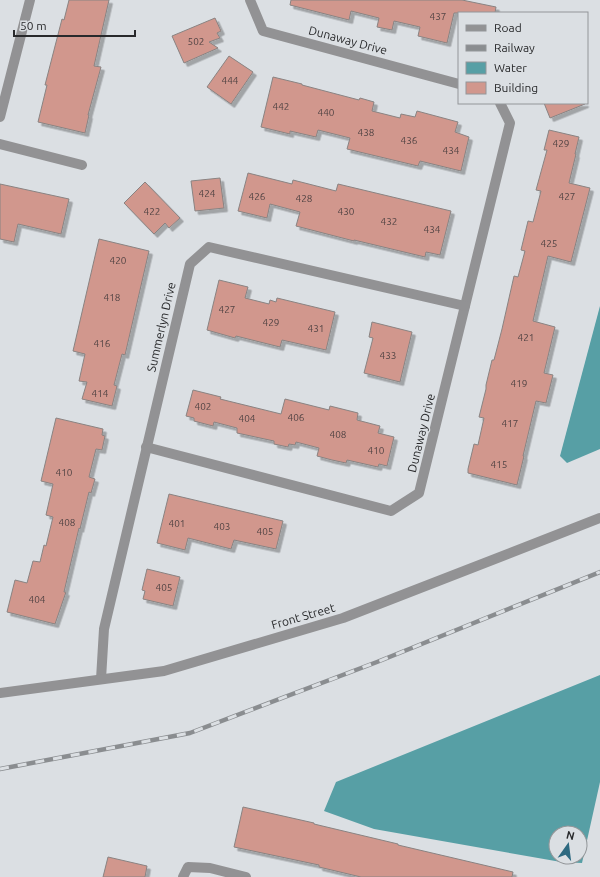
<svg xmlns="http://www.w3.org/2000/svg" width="600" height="877" font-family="Ubuntu,sans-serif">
	<defs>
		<filter id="shadow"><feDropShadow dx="3.5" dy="3.5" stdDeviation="0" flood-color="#0004"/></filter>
	</defs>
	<rect width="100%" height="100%" fill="#dbdfe3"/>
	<g fill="#579fa5" fill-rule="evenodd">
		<polygon points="600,306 600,449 567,463 560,456"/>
		<path d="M 600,675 L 600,782 L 582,863 L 561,862 L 374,829 L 324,811 L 336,782 ZM 556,833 L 580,833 L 580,857 L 556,857 Z"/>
	</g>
	<g fill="#d1978d" stroke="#898382" filter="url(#shadow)">
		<polygon points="69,0 109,0 94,66 101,67 88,115 89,115 85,133 38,122 47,85 45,85 62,19 64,20"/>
		<polygon points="291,0 462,0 496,7 495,13 454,13 447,43 418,36 420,27 394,21 392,30 377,27 379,18 351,11 349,20 290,5"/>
		<polygon points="215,18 221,31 217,33 220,38 209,42 218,48 184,63 172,36"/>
		<polygon points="229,56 253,72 231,104 207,87"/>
		<polygon points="273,77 302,84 302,85 359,100 360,98 374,102 372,111 400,118 401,114 415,117 417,111 458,122 455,132 469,137 461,171 420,161 418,166 347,149 350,138 318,130 316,137 290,131 290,134 261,127"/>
		<polygon points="544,103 585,103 585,104 550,118"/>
		<polygon points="549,130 579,137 575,154 576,154 569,183 590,188 571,262 548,256 533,321 555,327 544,373 553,375 546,403 536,401 523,456 524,456 517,485 468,473 468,469 474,444 478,445 484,418 479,417 486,389 486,385 492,360 494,360 502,329 514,276 518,277 525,251 521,250 528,221 533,222 541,191 536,190 547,150 544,150"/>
		<polygon points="248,173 292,184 293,180 336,191 338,184 451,211 440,255 426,252 425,257 354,240 354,241 296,226 300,212 270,204 267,218 238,211"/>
		<polygon points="220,178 224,208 195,211 191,181"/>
		<polygon points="145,182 180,218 169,228 165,223 154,234 124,203"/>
		<polygon points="0,184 69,199 61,234 18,224 14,242 0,239"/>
		<polygon points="99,239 149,251 125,355 122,354 114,385 117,386 112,406 82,399 87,382 79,381 85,354 73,351"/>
		<polygon points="219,280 248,287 245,298 269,304 270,300 276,302 277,298 335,312 326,350 282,340 280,347 236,336 235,338 207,330"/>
		<polygon points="372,322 412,332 400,382 364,373 373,338 369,337"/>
		<polygon points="193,390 221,397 220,399 281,414 285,399 329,410 330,406 358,413 357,420 380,426 378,433 394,437 387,466 379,464 378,467 347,460 346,463 332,460 317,456 319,448 296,442 295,445 289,444 288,447 274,444 274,441 237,433 237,428 214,422 213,426 194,421 194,418 186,416"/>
		<polygon points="56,418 103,429 102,435 105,436 102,450 96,449 89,477 95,479 91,493 89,492 80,529 79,528 64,592 66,592 55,624 7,612 15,580 27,583 33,561 40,562 44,545 46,546 53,517 46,515 53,484 41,481"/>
		<polygon points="169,494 283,521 276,549 234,540 231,549 188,538 185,550 157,543"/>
		<polygon points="147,569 180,577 173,606 143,599 145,591 142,590"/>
		<polygon points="243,807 314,823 314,824 398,844 398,845 513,872 512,877 361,877 319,867 319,865 234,847"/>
		<polygon points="108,857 147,866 145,877 103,877"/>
	</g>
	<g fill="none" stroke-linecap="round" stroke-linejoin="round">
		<g stroke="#929294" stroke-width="10">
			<polyline points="250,0 263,31 459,84"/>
			<polyline points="0,117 30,0"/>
			<polyline points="0,144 82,165"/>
			<polyline points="146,447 391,511 419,493 510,123 500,103"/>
			<polyline points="101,679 104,629 190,264 209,247 465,306"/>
			<polyline points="183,877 188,867 210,868 246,877"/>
		</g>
		<polyline stroke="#929294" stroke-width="10" points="0,693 164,671 343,618 600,518"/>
		<g stroke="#8a8d90" stroke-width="4.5">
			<polyline id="rail" points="0,769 190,733 377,662 600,572"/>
		</g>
		<use href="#rail" stroke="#dbdfe3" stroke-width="3" stroke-dasharray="9" stroke-linecap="butt"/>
	</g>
	<g text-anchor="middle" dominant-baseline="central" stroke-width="3" stroke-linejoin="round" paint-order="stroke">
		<g font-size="10" fill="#524444">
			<text x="438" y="16">437</text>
			<text x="196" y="41">502</text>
			<text x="230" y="80">444</text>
			<text x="281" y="106">442</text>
			<text x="326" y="112">440</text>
			<text x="366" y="132">438</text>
			<text x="409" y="140">436</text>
			<text x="561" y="143">429</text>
			<text x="451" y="150">434</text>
			<text x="207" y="193">424</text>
			<text x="257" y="196">426</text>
			<text x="567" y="196">427</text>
			<text x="304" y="198">428</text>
			<text x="152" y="211">422</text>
			<text x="346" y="211">430</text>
			<text x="389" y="221">432</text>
			<text x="432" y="229">434</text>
			<text x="549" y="243">425</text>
			<text x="118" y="260">420</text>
			<text x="112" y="297">418</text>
			<text x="227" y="309">427</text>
			<text x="271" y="322">429</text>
			<text x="316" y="328">431</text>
			<text x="526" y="337">421</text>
			<text x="102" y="343">416</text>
			<text x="388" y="355">433</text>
			<text x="519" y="383">419</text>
			<text x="100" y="393">414</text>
			<text x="203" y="406">402</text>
			<text x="296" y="417">406</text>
			<text x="247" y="418">404</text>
			<text x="510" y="423">417</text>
			<text x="338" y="434">408</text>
			<text x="376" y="450">410</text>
			<text x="499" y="464">415</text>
			<text x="64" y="472">410</text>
			<text x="67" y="522">408</text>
			<text x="177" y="523">401</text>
			<text x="222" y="526">403</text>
			<text x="265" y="531">405</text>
			<text x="164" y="587">405</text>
			<text x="37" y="599">404</text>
		</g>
		<g font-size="12" fill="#28292b" stroke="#dbdfe3">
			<text transform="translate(348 40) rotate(15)">Dunaway Drive</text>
			<text transform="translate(161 327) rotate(-77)">Summerlyn Drive</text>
			<text transform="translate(421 433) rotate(-76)">Dunaway Drive</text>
			<text transform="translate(303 616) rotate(-16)">Front Street</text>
		</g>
	</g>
	<rect x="458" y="12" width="130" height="92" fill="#dbdfe3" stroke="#939699"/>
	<rect x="466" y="25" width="20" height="6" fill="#929294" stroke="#939699"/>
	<text x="494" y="32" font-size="12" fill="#28292b">Road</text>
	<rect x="466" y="45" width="20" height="6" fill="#8a8d90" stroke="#939699"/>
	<text x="494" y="52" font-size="12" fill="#28292b">Railway</text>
	<rect x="466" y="62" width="20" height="12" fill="#579fa5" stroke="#939699"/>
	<text x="494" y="72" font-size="12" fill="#28292b">Water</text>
	<rect x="466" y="82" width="20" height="12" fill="#d1978d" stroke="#939699"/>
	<text x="494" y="92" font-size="12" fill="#28292b">Building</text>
	<g transform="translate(568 845) rotate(14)"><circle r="19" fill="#dbdfe3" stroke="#939699"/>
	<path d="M0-3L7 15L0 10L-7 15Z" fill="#2d6980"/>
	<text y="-6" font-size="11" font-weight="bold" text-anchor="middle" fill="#28292b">N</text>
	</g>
	<path d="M14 30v6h121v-6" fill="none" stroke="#28292b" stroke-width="2"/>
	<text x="20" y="30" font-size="12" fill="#28292b" stroke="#dbdfe3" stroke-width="3" paint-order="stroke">50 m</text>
</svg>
